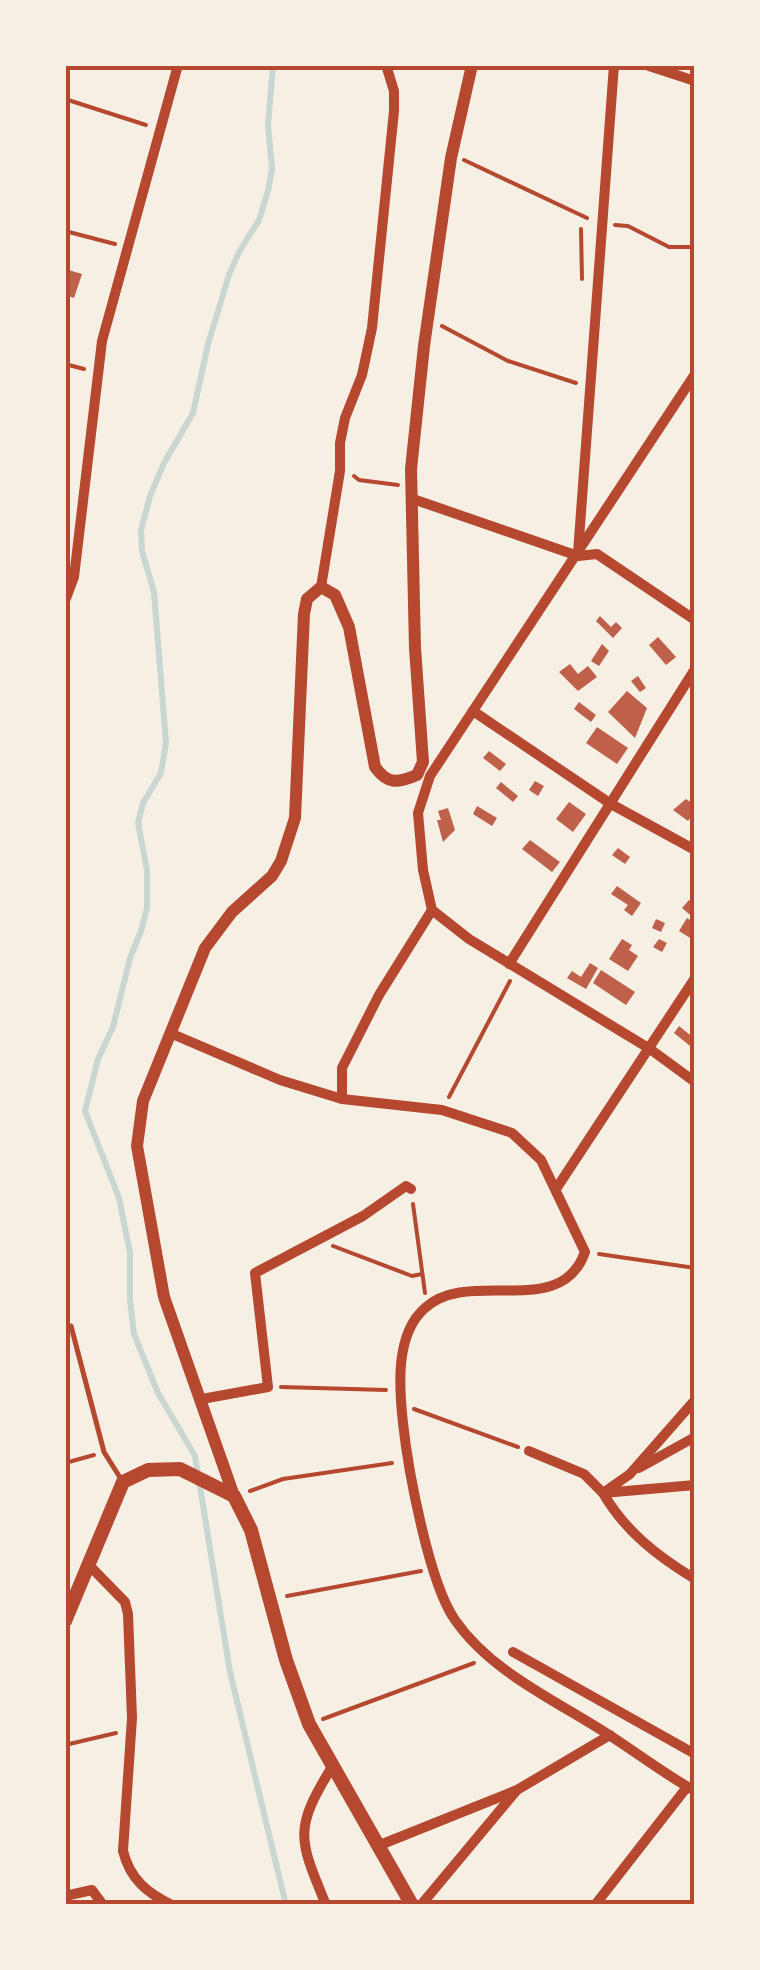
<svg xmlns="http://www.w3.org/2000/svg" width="760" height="1970" font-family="'Source Sans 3',sans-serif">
	<rect width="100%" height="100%" fill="#f6efe4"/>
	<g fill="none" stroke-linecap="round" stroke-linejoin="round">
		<polyline stroke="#c9d6d2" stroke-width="6" points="273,65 268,125 272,169 268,191 259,220 239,252 229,275 208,344 193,413 164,463 150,496 141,530 142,551 154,592 166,743 161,773 143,803 138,823 147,870 147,908 141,931 130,958 113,1027 98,1059 85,1111 119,1198 130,1253 130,1300 134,1334 158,1393 195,1456 230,1672 286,1905"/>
	</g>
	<g fill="#bf614a">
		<polygon points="65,269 82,274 74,298 65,295"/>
		<polygon points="600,616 611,627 616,622 622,628 613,638 596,621"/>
		<polygon points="658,637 676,657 666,665 649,645"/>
		<polygon points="602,644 609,651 599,666 591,661"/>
		<polygon points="570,664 578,674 588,666 597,677 578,691 559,672"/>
		<polygon points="638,676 646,688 640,692 631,681"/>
		<polygon points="627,691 647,708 635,738 608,712"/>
		<polygon points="579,702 596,715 591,722 574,709"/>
		<polygon points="597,727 628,748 617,764 586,743"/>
		<polygon points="489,751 506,764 500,771 483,758"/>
		<polygon points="535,781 544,786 538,796 529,790"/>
		<polygon points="501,782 518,796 513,802 496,788"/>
		<polygon points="686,799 695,805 695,813 688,821 673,810"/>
		<polygon points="569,802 586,814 573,832 556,819"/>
		<polygon points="477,806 497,818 492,826 473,814"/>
		<polygon points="448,808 455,830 443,842 437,820 441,820 438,811"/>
		<polygon points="530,840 560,862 552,872 522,849"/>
		<polygon points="618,848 630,857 625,864 612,855"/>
		<polygon points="617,886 641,903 632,916 624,910 628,905 611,894"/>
		<polygon points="689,900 695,905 695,919 682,908"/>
		<polygon points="687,918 695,923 695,941 679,931"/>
		<polygon points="656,919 665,923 661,932 652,928"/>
		<polygon points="622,939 632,945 629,950 638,956 628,971 609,959"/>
		<polygon points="659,939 667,943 662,952 653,947"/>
		<polygon points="590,963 598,968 586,989 567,978 572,971 581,977"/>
		<polygon points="601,970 635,992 626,1005 593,983"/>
		<polygon points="679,1026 695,1039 695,1050 674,1033"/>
	</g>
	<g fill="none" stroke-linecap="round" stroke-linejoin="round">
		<g stroke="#b5482f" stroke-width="4">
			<polyline points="65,99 146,125"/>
			<polyline points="464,160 587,218"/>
			<polyline points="615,225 628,226 669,247 695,247"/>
			<polyline points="581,229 582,279"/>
			<polyline points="65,231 115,244"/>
			<polyline points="442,326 508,361 576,383"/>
			<polyline points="65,364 84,369"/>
			<polyline points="354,476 359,480 398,485"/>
			<polyline points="449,1097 510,981"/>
			<polyline points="413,1204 425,1293"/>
			<polyline points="333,1246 412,1276 422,1274"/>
			<polyline points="599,1254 695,1268"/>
			<polyline points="281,1387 386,1390"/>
			<polyline points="414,1409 518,1447"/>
			<polyline points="65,1463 94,1455"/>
			<polyline points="250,1491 283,1479 392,1463"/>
			<polyline points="287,1596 421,1571"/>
			<polyline points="323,1719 474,1663"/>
			<polyline points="65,1745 116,1733"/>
		</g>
		<polyline stroke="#b5482f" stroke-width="5" points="71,1326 104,1452 121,1479"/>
		<g stroke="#b5482f" stroke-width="10">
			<polyline points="646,65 695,81"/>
			<polyline points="695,374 430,776 418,813 423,870 432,910 469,939 650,1049 695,1082"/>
			<polyline points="413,499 578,556 597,554 695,620"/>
			<polyline points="578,553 614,65"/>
			<polyline points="321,587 340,471 340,443 345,418 362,375 372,328 394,111 394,91 386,65"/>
			<polyline points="65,601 74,577 102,341 178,65"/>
			<polyline points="473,711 611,804 695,850"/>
			<polyline points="509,964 695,669"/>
			<path d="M 170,1033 L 280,1080 L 342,1099 L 442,1110 L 512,1133 L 541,1160 L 585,1252 C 561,1321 469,1267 425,1308 C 395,1334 399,1387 403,1423 C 408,1470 429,1583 455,1620 C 491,1672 555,1700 606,1733 C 636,1752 664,1774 695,1791"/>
			<polyline points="342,1099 342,1068 379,995 432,910"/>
			<polyline points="556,1189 695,978"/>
			<polyline points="202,1399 268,1387 255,1273 363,1216 406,1186 411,1189"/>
			<path d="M 695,1400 L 630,1474 L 603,1493 C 625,1531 657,1556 695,1579"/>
			<polyline points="529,1451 584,1474 603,1493 695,1485"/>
			<polyline points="639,1468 695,1437"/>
			<path d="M 88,1564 L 125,1602 L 128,1614 L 132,1718 L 123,1851 C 130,1879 147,1893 172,1905"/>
			<polyline points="513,1652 695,1754"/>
			<polyline points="380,1845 517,1790 610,1735"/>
			<polyline points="65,1896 92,1890 103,1905"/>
			<path d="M 326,1905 C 299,1839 293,1830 332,1767"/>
			<polyline points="421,1905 516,1791"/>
			<polyline points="595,1905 687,1787"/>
		</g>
		<path stroke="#b5482f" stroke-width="12" d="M 234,1496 L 164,1297 L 137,1146 L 143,1101 L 205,948 L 232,912 L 272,876 L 281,861 L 295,818 L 304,614 L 307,599 L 321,587 L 335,595 L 349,627 L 375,767 C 388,785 398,783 417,775 L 423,762 L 415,648 L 411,469 L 424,346 L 451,158 L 472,65"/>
		<polyline stroke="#b5482f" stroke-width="14" points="65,1621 123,1482 148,1470 180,1469 234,1496 251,1530 286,1660 309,1724 412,1905"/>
	</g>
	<rect width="760" height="1970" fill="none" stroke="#f6efe4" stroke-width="135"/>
	<rect x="68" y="68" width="624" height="1834" fill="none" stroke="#b5482f" stroke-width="4"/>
</svg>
